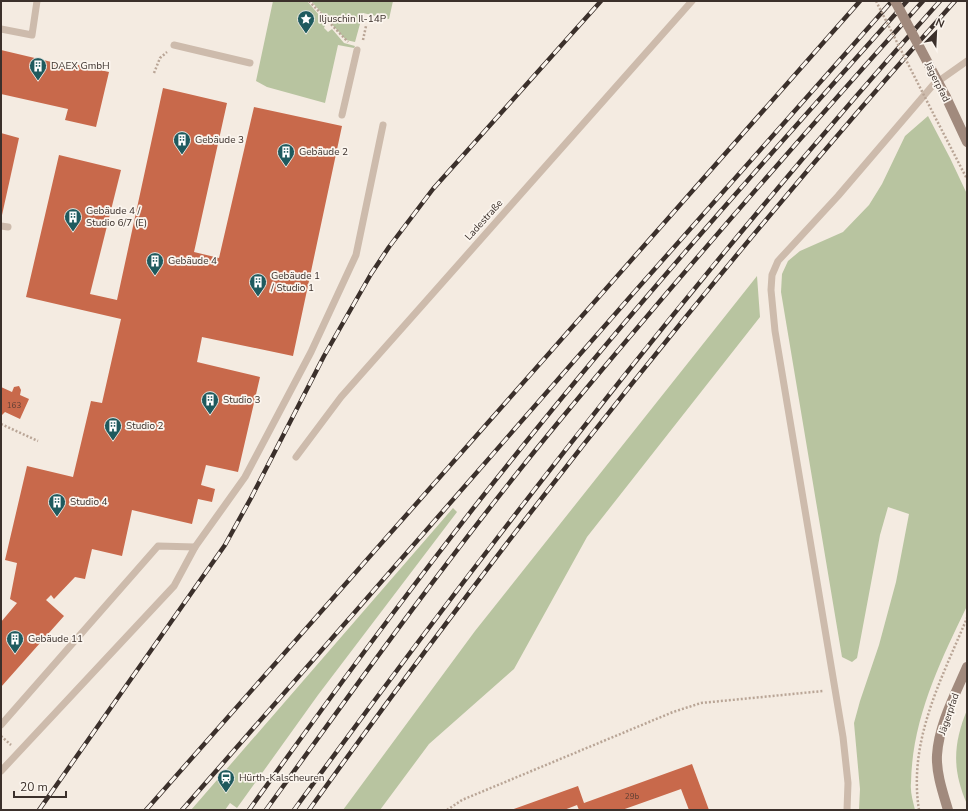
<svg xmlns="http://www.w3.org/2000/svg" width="968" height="811" font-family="'Nunito Sans',sans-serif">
	<rect width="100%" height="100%" fill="#f4ebe1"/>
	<g fill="#b8c4a0">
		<polygon points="273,1 307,1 326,23 324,28 328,32 332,29 344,43 355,46 354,48 338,45 325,103 267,87 256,81"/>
		<polygon points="311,1 393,1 389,19 363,13 355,42 346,40"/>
		<path d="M 928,116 L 950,158 L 967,194 L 967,606 C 940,662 912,719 911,783 C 910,792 913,801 915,810 L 859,810 L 860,789 L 854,723 L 860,701 L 879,645 L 896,582 L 909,514 L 888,507 L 880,535 L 857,658 L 852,662 L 842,657 L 781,292 L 782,274 L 788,261 L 800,251 L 843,232 L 869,205 L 882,184 L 905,136 Z"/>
		<polygon points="757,276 760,317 587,537 514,669 429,744 380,810 343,810 475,631"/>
		<polygon points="453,508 457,512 318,695 237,808 230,803 225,810 191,810"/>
		<path d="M 967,710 L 967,804 C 952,770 953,744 967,710 Z"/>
	</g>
	<g fill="#c8694b">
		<polygon points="1,50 77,68 78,65 109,72 96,127 65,120 68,109 1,94"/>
		<polygon points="163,88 227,103 194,252 219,258 254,107 342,126 293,356 202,337 197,362 260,377 238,472 206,465 201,485 215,489 212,502 198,499 192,524 132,510 122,556 92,549 85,579 75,577 54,599 51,595 46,600 64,616 1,687 1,622 17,603 10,599 17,563 5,560 27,466 73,477 91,401 102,403 121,319 26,297 59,155 121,170 90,294 117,300"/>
		<polygon points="1,133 19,138 2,215 1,215"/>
		<polygon points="19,386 21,390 20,395 29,399 20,419 5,412 1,416 1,387 12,392 14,387"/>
		<polygon points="692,764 709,810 689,810 681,789 622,810 579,810 577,805 564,810 511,810 578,786 584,803"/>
	</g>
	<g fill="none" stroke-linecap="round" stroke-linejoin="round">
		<g stroke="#b9a596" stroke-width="2.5" stroke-dasharray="2 2" stroke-linecap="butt">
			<polyline points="309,1 348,42"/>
			<polyline points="363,40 366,26"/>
			<polyline points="154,73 160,58 167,52"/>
			<polyline points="934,115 967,179"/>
			<polyline points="1,424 38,441"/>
			<polyline points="1,736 11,745"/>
			<polyline points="447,810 462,800 673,712 701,703 823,691"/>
			<path d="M 919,810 C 908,741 941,680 967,618"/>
		</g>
		<g stroke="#cdbbac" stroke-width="7">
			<polyline points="1,29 32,35 37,1"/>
			<polyline points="174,45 250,63"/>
			<polyline points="342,115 357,50"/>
			<polyline points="1,226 8,227"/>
			<polyline points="296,457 341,397 692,1"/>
			<polyline points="1,725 158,546 195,547"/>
			<polyline points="1,771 174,586 195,547 245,477 311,352 356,255 383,125"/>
			<polyline points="847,810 848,783 843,737 775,331 771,290 772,275 778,261 838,196 933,85 967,61"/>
		</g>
		<g stroke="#a18a7d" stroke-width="10">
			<polyline points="946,97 967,142"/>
			<path d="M 948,810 C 943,793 936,773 937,755 C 939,724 955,695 967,667"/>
		</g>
		<g stroke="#3b302b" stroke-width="4.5">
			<g id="rail">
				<polyline points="39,810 225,545 251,498 324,356 371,274 389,247 433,189 601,1"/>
				<polyline points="146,810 860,1"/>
				<polyline points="182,810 630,297 892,1"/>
				<path d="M 249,810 C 344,678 440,547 543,421 C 660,277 784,139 907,1"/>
				<path d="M 266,810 C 360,680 454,549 556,425 C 675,281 798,140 923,1"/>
				<path d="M 294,810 C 497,531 710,258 940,1"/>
				<path d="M 309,810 C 510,530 725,259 955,1"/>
			</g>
		</g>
		<use href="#rail" stroke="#fbf5ee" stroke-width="3" stroke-dasharray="9" stroke-linecap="butt"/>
		<polyline stroke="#b9a596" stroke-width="2.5" stroke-dasharray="2 2" stroke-linecap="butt" points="876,1 934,115"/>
		<polyline stroke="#a18a7d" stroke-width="10" points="895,1 946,97"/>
	</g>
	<defs>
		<g id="sight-pin" transform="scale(0.9)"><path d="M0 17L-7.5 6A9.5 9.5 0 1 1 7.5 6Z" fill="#1f5a5e" stroke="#fbf5ee"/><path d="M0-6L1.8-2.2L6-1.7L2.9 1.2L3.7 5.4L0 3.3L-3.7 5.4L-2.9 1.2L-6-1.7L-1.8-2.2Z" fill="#fff"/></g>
		<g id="building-pin" transform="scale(0.9)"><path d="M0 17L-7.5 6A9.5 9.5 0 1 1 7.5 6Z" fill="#1f5a5e" stroke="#fbf5ee"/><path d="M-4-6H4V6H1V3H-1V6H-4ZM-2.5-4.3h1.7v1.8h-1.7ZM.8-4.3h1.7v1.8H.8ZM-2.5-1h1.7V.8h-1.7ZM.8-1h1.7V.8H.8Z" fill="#fff"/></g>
		<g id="station-pin" transform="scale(0.9)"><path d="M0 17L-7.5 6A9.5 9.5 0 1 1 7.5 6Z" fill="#1f5a5e" stroke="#fbf5ee"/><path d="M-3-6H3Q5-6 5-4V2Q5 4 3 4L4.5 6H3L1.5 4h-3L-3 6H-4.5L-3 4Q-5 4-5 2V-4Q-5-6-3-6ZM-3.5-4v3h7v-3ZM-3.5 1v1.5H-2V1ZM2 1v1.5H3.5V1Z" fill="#fff"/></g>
	</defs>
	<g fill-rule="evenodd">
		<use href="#sight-pin" x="306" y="19"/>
		<use href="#building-pin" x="38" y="66"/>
		<use href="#building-pin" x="182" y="140"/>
		<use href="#building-pin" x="286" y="152"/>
		<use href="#building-pin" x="73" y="217"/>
		<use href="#building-pin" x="155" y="261"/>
		<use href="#building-pin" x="258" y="282"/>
		<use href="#building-pin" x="210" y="400"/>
		<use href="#building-pin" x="113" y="426"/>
		<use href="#building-pin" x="57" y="502"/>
		<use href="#building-pin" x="15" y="639"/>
		<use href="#station-pin" x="226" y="778"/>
	</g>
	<g text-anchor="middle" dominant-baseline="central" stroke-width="3.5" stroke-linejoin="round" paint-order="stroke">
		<g font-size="8" fill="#5e3e33">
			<text x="14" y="405">163</text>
			<text x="632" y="796">29b</text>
		</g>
		<g font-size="10" fill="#3b302b" stroke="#fbf5ee" text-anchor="start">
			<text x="319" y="19">Iljuschin Il-14P</text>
			<text x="51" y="66">DAEX GmbH</text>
			<text x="195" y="140">Gebäude 3</text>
			<text x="299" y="152">Gebäude 2</text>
			<text x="86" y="211">Gebäude 4 /<tspan x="86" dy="12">Studio 6/7 (E)</tspan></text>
			<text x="168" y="261">Gebäude 4</text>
			<text x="271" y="276">Gebäude 1<tspan x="271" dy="12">/ Studio 1</tspan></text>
			<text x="223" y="400">Studio 3</text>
			<text x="126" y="426">Studio 2</text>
			<text x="70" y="502">Studio 4</text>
			<text x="28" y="639">Gebäude 11</text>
			<text x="239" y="778">Hürth-Kalscheuren</text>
		</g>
		<g font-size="10" fill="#3b302b" stroke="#fbf5ee">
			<text transform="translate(937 82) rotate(63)">Jägerpfad</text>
			<text transform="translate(484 220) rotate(-48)">Ladestraße</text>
			<text transform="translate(949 714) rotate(-71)">Jägerpfad</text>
		</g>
	</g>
	<rect width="968" height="811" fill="none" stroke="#3b302b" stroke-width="4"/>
	<g transform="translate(936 32) rotate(24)" stroke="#fbf5ee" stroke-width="3" paint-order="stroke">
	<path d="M0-3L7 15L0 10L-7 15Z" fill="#3b302b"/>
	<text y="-6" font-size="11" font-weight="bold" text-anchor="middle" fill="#3b302b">N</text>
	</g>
	<path d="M14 791v6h52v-6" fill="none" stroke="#3b302b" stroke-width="2"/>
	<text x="20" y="791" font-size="12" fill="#3b302b" stroke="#fbf5ee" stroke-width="3" paint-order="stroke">20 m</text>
</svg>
